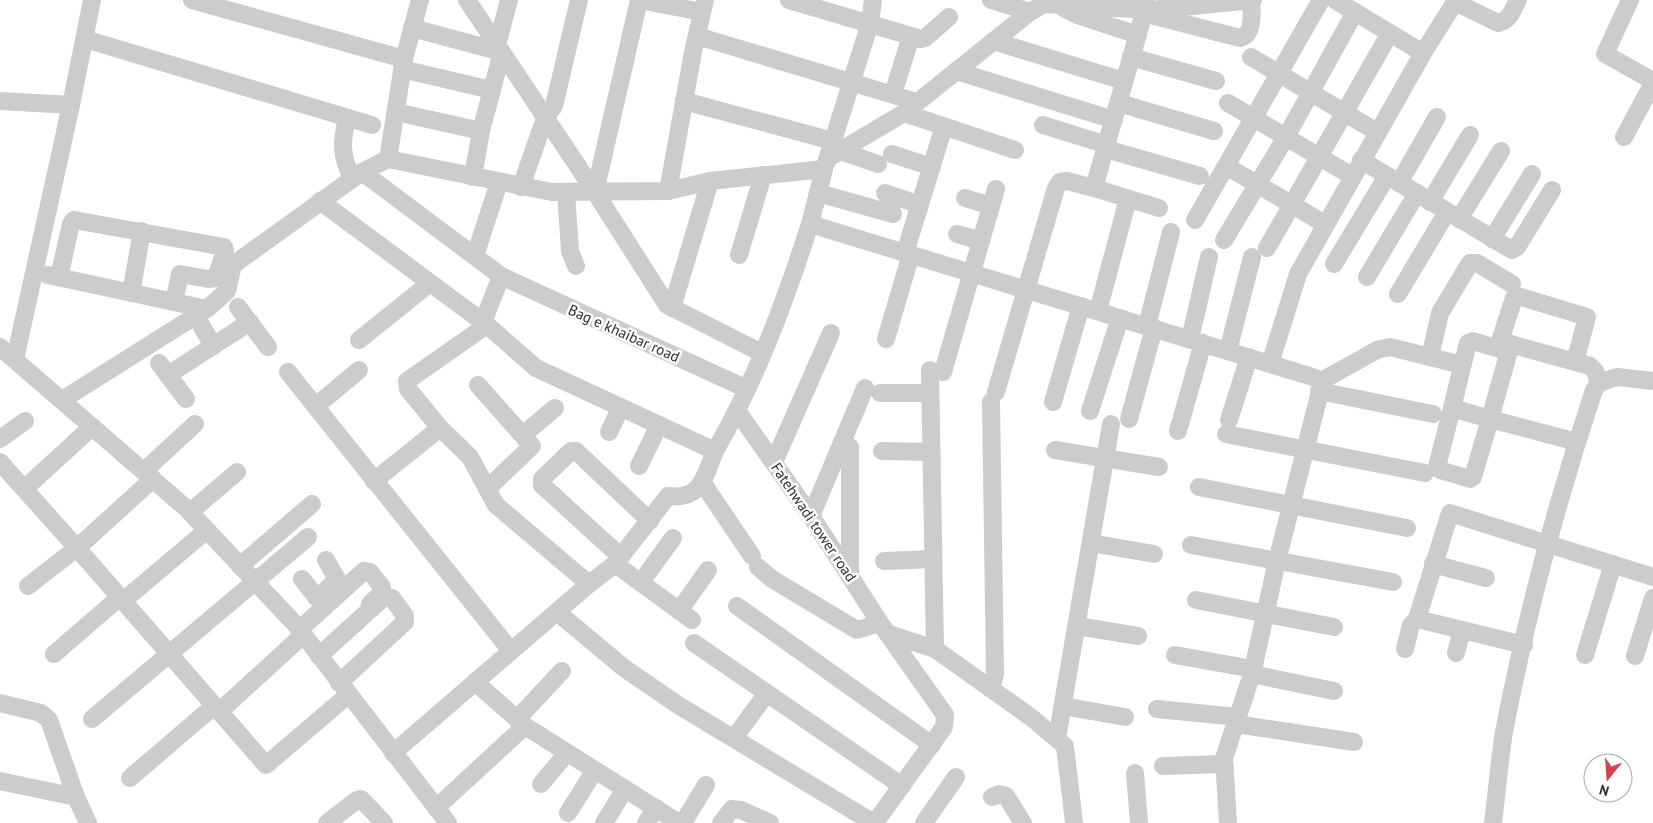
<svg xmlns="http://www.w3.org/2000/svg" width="1653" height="823" font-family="'PT Sans',sans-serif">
	<rect width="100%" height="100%" fill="#fff"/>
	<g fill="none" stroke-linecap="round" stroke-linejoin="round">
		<g stroke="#ccc" stroke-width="18">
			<polyline points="192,0 404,59"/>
			<polyline points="420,0 404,59 388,159 552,192 668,191 710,181 824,169 810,224 1316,378"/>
			<polyline points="467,0 595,192"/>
			<polyline points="639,0 595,192 667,305 762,353"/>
			<polyline points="639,0 702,12"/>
			<polyline points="789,0 921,39 925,38 949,17"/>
			<polyline points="991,0 1030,12"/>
			<polyline points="1335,0 1423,53"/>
			<polyline points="1630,0 1605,54 1653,81"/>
			<polyline points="1044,4 1152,10 1253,0"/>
			<polyline points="1065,9 1077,15 1138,35"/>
			<path d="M 1147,14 L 1240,38 C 1254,35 1252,12 1251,0"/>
			<polyline points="412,28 502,52 481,131 473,177"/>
			<polyline points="697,36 917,102"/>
			<polyline points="85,39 372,125"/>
			<polyline points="993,41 1124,81"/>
			<polyline points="497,45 509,0"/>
			<polyline points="1131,57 1216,81"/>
			<polyline points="1251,57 1377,132"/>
			<polyline points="402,69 491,90"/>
			<polyline points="956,71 1114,120"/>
			<polyline points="893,94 911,36"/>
			<polyline points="0,101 71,105"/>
			<polyline points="684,101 833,141"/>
			<polyline points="1119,103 1214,131"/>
			<polyline points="1228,103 1352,176"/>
			<polyline points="396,112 481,131"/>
			<polyline points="904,113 1015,150"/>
			<path d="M 347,118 C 341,144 341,154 352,179"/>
			<polyline points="1043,125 1107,145"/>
			<polyline points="1624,137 1653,83"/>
			<polyline points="1106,149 1200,176"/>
			<polyline points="840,151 878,164"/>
			<polyline points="892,154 932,167"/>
			<polyline points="828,158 904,113 1030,12 1044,4 1044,0"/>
			<polyline points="1361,160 1512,250 1517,247 1552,190"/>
			<polyline points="826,163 870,23 873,0"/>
			<polyline points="1226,166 1325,224"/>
			<polyline points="362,172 501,276 747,389"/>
			<polyline points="1399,183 1437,117"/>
			<polyline points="521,187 545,118 554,106 579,0"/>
			<polyline points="1094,188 1159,208"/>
			<polyline points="668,191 693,52 705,0"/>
			<polyline points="566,192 570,251 576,266"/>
			<polyline points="818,193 893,214"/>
			<polyline points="885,193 920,205"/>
			<polyline points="965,198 991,206"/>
			<polyline points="320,201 487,325"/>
			<polyline points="1430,202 1470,135"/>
			<polyline points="1459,219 1501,151"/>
			<polyline points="1195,220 1321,0"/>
			<polyline points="957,234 981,241"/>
			<polyline points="1492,239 1532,174"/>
			<polyline points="1224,240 1286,137 1355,12"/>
			<polyline points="1267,248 1390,33"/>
			<polyline points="905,253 944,126"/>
			<polyline points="739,255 763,175"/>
			<polyline points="475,256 499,182"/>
			<polyline points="1334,264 1387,176"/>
			<polyline points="48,275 207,309"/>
			<polyline points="59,277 71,224 74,220 224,247 225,251 216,278 208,279 180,274 174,302"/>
			<polyline points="1367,277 1417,193"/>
			<polyline points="131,293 142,231"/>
			<polyline points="1398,294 1447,212"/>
			<polyline points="238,307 268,347"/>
			<polyline points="672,308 710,181"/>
			<polyline points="1098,311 1128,199"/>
			<polyline points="196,316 213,346"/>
			<polyline points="483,322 501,276"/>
			<polyline points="1147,326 1171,232"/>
			<polyline points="886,339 911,254"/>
			<polyline points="1190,339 1209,257"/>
			<polyline points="359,340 430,283"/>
			<polyline points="1511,344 1490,419 1577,442"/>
			<polyline points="0,347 187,509 296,625 448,823"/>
			<polyline points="1228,351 1252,257"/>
			<polyline points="1430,357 1440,313 1470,263 1477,263 1512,284"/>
			<polyline points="15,359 71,105 92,0"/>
			<polyline points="159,363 186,399"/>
			<path d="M 1270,364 L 1298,274 L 1423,53 L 1455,2 L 1498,23 C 1510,21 1513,9 1518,0"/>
			<polyline points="930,370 935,649"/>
			<polyline points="288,372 511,651"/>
			<polyline points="943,372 996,189"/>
			<polyline points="168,375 250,322"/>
			<polyline points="1599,383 1617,377 1653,381"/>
			<polyline points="478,385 532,446 487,489"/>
			<polyline points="1319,391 1433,414"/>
			<polyline points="996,392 1056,188 1060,182 1067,181 1094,188 1145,9 1146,0"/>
			<polyline points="880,393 930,393"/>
			<polyline points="62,400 208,308 227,291 233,265 362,172 388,159"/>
			<polyline points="1053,402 1081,306"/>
			<polyline points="316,406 359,370"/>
			<polyline points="1452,408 1437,467 1440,470 1470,479 1473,477 1490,419 1452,408 1468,343 1473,341 1509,352"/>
			<polyline points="1090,411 1120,318"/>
			<polyline points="1129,419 1154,328"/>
			<polyline points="1229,420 1249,357"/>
			<polyline points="1178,431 1203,343"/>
			<polyline points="609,432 621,407"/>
			<polyline points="524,434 555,408"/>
			<polyline points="1226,434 1425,473"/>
			<polyline points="0,439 25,421"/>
			<polyline points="1055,450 1159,467"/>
			<polyline points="882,451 931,452"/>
			<polyline points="0,462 77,548 153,479"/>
			<polyline points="774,462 831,333"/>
			<polyline points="639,466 659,425"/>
			<polyline points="144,471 195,424"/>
			<polyline points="374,481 440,428"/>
			<polyline points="702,482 752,556"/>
			<polyline points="1199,487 1407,528"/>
			<polyline points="24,489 92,427"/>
			<polyline points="190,512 237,472"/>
			<polyline points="811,516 865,388"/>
			<polyline points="1091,543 1154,554"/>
			<polyline points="1191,545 1393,582"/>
			<polyline points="621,557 542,485 542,479 571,451 576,451 650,521"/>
			<polyline points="884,561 933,559"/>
			<path d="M 615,564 L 668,496 C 702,500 704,477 715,451"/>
			<polyline points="1433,564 1486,578"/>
			<polyline points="240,566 312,504"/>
			<polyline points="758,567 772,579 857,630 880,623"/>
			<polyline points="850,574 850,447"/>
			<polyline points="302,579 317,598"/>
			<polyline points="641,582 673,538"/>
			<polyline points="589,584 615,564 692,620"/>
			<polyline points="28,586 77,548 266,765 348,695"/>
			<polyline points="320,596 337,579 326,560"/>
			<polyline points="1196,600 1334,627"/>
			<polyline points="123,601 207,530"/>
			<polyline points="737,606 932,745"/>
			<polyline points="679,611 708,570"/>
			<polyline points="557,612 624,668 678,705 872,822 879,817 944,727 945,715 880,623 811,516 738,412"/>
			<polyline points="1077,626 1138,636"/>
			<polyline points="299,630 364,571 370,572 382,587 382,593 370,604"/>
			<polyline points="889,634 935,649 1032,718 1065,746 1074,823"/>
			<polyline points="694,643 902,786"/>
			<polyline points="1524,645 1417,619 1450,513 1653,577"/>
			<polyline points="1405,649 1411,625 1417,619"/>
			<polyline points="1456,653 1462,630"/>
			<polyline points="54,654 120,597"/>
			<polyline points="1175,655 1253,669"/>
			<polyline points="1585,655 1613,564"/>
			<polyline points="319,656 384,597 392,598 405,616 405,622 339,683"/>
			<polyline points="1635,656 1653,598"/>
			<polyline points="1252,674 1334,691"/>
			<polyline points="475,682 525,726"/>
			<polyline points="991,689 995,674 991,402"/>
			<polyline points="0,703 41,713 49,720 76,797 88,823"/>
			<polyline points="1063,706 1125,717"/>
			<polyline points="1157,709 1238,717"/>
			<polyline points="219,712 303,635"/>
			<polyline points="92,719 308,537"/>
			<polyline points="517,719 562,671"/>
			<polyline points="1236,724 1354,742"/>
			<polyline points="734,738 767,693"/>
			<polyline points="1057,738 1111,424"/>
			<path d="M 393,753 L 589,584 L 496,505 L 470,457 L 440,428 L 408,389 L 407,381 L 487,325 L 536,368 L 715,451 C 756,380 785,302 810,224"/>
			<polyline points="1163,766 1223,764"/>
			<polyline points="1135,773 1139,823"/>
			<polyline points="130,778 214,706"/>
			<polyline points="0,781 76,797"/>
			<polyline points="541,784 567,753"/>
			<polyline points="992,797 999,794 1006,796 1023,823"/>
			<polyline points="436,808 525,726 679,823"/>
			<polyline points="568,813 595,770"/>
			<polyline points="327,823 357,800 361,799 384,823"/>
			<polyline points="604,823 625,789"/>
			<polyline points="646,823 656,808"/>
			<polyline points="683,823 706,785"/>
			<polyline points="721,823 732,809 741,810 770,823"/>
			<polyline points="924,823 956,777"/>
			<polyline points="1228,823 1224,758 1252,674 1277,561 1323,380 1377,350 1390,347 1454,363"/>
			<path d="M 1493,823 C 1497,793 1499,762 1504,732 C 1526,617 1557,501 1594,390 L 1599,383 L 1595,371 L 1590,366 L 1503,342 L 1501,338 L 1514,298 L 1518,296 L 1587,317 L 1575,362"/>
		</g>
	</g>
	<g text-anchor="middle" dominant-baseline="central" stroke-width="5" stroke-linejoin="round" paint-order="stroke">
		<g font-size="15" fill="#2f2f2f" stroke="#fff">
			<text transform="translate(624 333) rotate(24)">Bag e khaibar road</text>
			<text transform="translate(814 522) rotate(56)">Fatehwadi tower road</text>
		</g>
	</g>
	<g transform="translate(1608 778) rotate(197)"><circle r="24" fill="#ffffff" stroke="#acacac"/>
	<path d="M0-4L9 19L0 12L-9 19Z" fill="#d5414f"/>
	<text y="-8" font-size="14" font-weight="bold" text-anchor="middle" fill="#2f2f2f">N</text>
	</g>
</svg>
